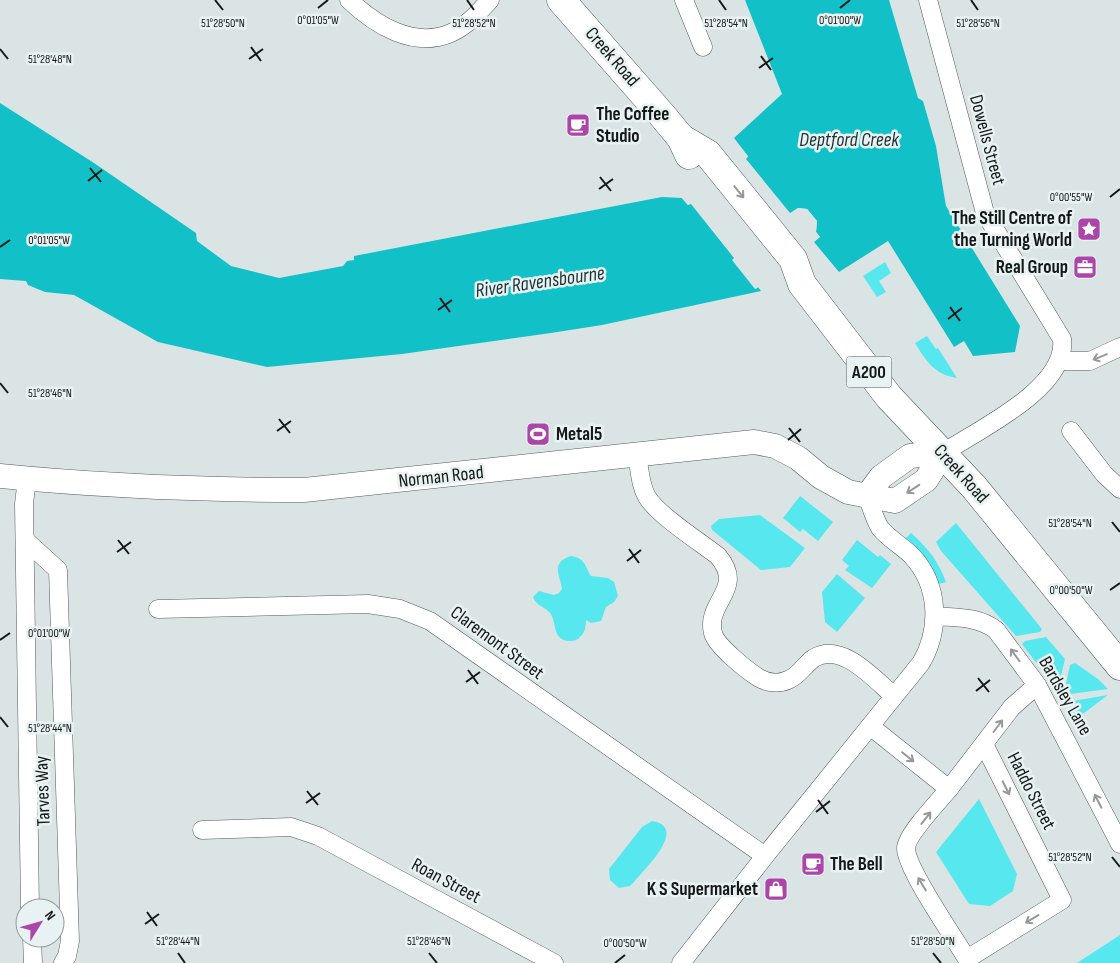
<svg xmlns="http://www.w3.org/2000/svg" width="1120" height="963" font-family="'Sofia Sans Condensed',sans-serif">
	<rect width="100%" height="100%" fill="#dbe4e5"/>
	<g fill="#56e8ee">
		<polygon points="885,262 891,273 879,281 886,292 877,297 863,276"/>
		<path d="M 927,336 L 936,349 L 938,348 L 957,378 C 935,375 926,361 915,343 Z"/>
		<polygon points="800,496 833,522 818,541 803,529 800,532 783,518"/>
		<polygon points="760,515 805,548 790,567 761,570 712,530 711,526 719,519"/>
		<polygon points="956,523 1042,629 1040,632 1016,636 941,551 936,542"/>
		<path d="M 911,533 C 927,547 939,562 946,582 L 939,584 L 926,560 L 905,539 Z"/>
		<polygon points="857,540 878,557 880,555 891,564 872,588 845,570 849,566 842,560"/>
		<path d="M 571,556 C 585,558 585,566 591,576 L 608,578 L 614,582 L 618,596 L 614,602 L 606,607 L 601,621 L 591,623 L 586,620 C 586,627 585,633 579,638 C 576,641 572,641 568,641 C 552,639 557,622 550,613 C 544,606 536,606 533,597 L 539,591 L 554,595 L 559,593 L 562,589 C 560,574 550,563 571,556 Z"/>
		<polygon points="837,574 865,598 837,632 825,622 822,592"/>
		<polygon points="1046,637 1065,659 1059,684 1054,686 1022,644 1025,641"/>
		<polygon points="1075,663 1098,679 1108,689 1070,694 1064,693 1070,665"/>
		<polygon points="1108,695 1076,719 1069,703 1073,701"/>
		<polygon points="979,799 1017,874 1013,891 990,906 969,904 936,852"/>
		<path d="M 652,821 C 689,827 645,869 634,882 L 630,886 L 619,888 L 610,880 L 609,869 L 642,827 Z"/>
		<polygon points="1120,935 1120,963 1077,963"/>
	</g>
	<polygon fill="#12c1c8" points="745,0 889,0 918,98 923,101 936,146 946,206 1020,326 1015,352 973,356 964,341 954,347 888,241 839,272 814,242 820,237 816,232 817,221 807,209 798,208 733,260 756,289 758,287 761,291 602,325 551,333 402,354 267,367 158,342 74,295 45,292 28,285 26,281 0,279 0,103 94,163 196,233 197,241 231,266 279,278 343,266 347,261 354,260 354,256 662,197 682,198 688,205 748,157 734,138 782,94"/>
	<polygon fill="#dbe4e5" points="732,136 748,156 746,159 790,213 798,208 807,209 817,221 816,232 820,237 812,243 816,237 813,232 814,222 806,211 798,210 792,215 736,261 756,286 760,286 755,289 732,260 734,258 691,204 688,205 680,196 688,202 745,156 732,140"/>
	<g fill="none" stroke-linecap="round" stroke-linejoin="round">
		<g stroke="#535b5b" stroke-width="19">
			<g id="minor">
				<path d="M 349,0 C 375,25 414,49 451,33 C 467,26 479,12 490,0"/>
				<polyline points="684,0 703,47"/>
				<path d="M 928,0 L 985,213 L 1062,339 C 1068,388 978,430 943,453"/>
				<polyline points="1060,361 1090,361 1120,347"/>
				<polyline points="1071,431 1104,474 1120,489"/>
				<path d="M 637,456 C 640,470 640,485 647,497 C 659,516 700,542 718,556 C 746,589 705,602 713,633 C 716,646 748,671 759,678 C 768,683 779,684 788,680 C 799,676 805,664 814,658 C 842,641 875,680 894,696"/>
				<polyline points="27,478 24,504 30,908"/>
				<polyline points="25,540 58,570 70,941 67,956 63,963"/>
				<polyline points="158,609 368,604 400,609 430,621 765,856"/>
				<path d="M 935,616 C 956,618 978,616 996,630 L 1037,685 L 1120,844"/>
				<polyline points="870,726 949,789 1012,707 1037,685"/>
				<path d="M 949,789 C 939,801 907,834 906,848 C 906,869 954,937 967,959 L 1062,900 L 984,744"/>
				<polyline points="202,830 291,827 318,836 554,963"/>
				<polyline points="32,938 33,963"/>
				<path d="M 681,963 L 765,856 L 921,663 C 941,629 939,585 912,556 C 902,546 889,539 880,528 C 874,518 871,506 867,496"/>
			</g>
		</g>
		<g stroke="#535b5b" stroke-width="25">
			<g id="secondary">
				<path d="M 0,476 C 101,486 203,490 304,490 L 754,442 L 775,446 L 798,458 L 821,477 L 848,492 L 895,501 L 926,480 L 943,453"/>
				<polyline points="867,496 881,477 910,456 943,453"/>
			</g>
		</g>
		<g stroke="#535b5b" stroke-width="29">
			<g id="primary">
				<polyline points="561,0 662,115 681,138 689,155"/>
				<polyline points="681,138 708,154 793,259 802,284 889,397 974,487 1120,666"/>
			</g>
		</g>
		<use href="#minor" stroke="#fff" stroke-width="18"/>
		<use href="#secondary" stroke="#fff" stroke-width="24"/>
		<use href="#primary" stroke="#fff" stroke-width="28"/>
	</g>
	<defs><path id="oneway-shaft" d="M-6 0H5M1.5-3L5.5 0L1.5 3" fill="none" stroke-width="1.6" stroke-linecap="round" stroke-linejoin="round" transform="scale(1.25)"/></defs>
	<g stroke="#969797">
		<use href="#oneway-shaft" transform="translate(739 192) rotate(51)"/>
		<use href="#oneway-shaft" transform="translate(1100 357) rotate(158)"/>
		<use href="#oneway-shaft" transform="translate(913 489) rotate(147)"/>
		<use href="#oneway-shaft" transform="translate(1015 655) rotate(-126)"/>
		<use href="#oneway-shaft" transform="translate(998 726) rotate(-53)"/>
		<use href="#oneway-shaft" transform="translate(908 757) rotate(39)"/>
		<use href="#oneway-shaft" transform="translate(1006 788) rotate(63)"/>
		<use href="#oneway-shaft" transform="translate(1098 801) rotate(-117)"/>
		<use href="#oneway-shaft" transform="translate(926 818) rotate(-52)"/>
		<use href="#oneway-shaft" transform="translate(922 884) rotate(-121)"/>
		<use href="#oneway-shaft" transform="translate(1032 919) rotate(149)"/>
	</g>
	<path fill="none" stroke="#151818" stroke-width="2" d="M 215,0 L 223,10M 467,0 L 474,10M 719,0 L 726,10M 971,0 L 978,10M 318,8 L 328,0M 840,8 L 850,0M 251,47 L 261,61M 0,49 L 8,59M 761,56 L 771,70M 249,59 L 263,49M 759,68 L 773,58M 90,168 L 101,182M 600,177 L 611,191M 88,181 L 102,170M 599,189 L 613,179M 1110,197 L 1120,189M 0,247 L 10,240M 440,298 L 450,312M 950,307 L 960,321M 438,310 L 452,300M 948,319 L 962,308M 0,383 L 8,393M 279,419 L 290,433M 789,428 L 800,442M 277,431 L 291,421M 788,440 L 801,429M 1112,522 L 1120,532M 118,540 L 129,554M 629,549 L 639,563M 117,552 L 131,542M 627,561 L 641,550M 1110,590 L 1120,583M 0,640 L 10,633M 468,670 L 478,684M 978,678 L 989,692M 466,682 L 480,672M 976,691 L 990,680M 0,717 L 8,727M 307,791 L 318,805M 818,800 L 828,814M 306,803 L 320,793M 816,812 L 830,801M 1112,857 L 1120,867M 147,912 L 157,926M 145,924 L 159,914M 178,953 L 185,963M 429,953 L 437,963M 933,953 L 941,963M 615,963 L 625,955"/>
	<defs>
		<g id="cafe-square" transform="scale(1.25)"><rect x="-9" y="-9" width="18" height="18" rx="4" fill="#ac45a8" stroke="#e8f2f2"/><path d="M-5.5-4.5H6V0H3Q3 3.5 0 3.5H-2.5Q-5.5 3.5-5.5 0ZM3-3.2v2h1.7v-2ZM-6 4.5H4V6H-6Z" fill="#fff"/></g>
		<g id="sight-square" transform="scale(1.25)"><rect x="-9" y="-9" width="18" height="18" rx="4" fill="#ac45a8" stroke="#e8f2f2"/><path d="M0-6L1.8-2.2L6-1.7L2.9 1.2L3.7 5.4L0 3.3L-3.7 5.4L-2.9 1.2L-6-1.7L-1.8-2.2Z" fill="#fff"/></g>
		<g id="office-square" transform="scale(1.25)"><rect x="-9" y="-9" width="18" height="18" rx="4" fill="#ac45a8" stroke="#e8f2f2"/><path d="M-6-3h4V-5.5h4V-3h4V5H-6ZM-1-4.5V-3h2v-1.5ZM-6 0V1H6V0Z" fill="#fff"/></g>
		<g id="stadium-square" transform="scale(1.25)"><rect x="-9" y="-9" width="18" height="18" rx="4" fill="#ac45a8" stroke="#e8f2f2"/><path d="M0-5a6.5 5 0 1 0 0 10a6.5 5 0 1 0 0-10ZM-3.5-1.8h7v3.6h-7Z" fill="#fff"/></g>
		<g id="shop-square" transform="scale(1.25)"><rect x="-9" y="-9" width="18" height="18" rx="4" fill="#ac45a8" stroke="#e8f2f2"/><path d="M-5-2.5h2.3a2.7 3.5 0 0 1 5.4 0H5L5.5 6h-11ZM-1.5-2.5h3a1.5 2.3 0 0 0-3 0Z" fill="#fff"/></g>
	</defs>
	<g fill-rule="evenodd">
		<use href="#cafe-square" x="578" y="125"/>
		<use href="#sight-square" x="1089" y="229"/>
		<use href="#office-square" x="1085" y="267"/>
		<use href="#stadium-square" x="538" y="434"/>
		<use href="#cafe-square" x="813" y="864"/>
		<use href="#shop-square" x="776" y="889"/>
	</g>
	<g text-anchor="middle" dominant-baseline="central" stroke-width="5" stroke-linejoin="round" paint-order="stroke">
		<rect fill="#e8f2f2" stroke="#545959" stroke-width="1" x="846.5" y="356.5" width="45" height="31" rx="4"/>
		<g font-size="18" font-weight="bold" fill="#151818">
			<text x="869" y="372">A200</text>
		</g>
		<g font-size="19" fill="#151818" stroke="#e8f2f2">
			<text transform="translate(612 57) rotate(49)">Creek Road</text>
			<text transform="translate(987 140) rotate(75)">Dowells Street</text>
			<text transform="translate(961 474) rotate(48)">Creek Road</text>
			<text transform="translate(441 477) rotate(-6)">Norman Road</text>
			<text transform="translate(497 643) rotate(36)">Claremont Street</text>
			<text transform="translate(1065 696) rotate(60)">Bardsley Lane</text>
			<text transform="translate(43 791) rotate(-92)">Tarves Way</text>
			<text transform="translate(1031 791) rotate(63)">Haddo Street</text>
			<text transform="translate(446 881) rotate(28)">Roan Street</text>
		</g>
		<g font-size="19" font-weight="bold" fill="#151818" stroke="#e8f2f2" text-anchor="start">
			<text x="596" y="114">The Coffee<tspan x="596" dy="22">Studio</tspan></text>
			<text x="1072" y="218" text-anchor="end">The Still Centre of<tspan x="1072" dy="22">the Turning World</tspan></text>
			<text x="1068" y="267" text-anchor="end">Real Group</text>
			<text x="556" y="434">Metal5</text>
			<text x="830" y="864">The Bell</text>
			<text x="758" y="889" text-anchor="end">K S Supermarket</text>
		</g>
		<g font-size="20" font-style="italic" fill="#1b3334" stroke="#e8f2f2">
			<text x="849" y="140">Deptford Creek</text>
			<text transform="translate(540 282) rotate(-8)">River Ravensbourne</text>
		</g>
	</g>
	<g font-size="12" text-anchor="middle" fill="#151818" stroke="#e8f2f2" stroke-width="5" stroke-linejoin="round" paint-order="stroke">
		<text x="318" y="24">0°01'05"W</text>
		<text x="840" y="24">0°01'00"W</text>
		<text x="223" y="27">51°28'50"N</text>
		<text x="474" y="27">51°28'52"N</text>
		<text x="726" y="27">51°28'54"N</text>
		<text x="978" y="27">51°28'56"N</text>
		<text x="50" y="63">51°28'48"N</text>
		<text x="1071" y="201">0°00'55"W</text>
		<text x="49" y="244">0°01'05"W</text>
		<text x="50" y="397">51°28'46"N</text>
		<text x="1070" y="527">51°28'54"N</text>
		<text x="1071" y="594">0°00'50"W</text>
		<text x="49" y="637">0°01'00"W</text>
		<text x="50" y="732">51°28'44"N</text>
		<text x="1070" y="861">51°28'52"N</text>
		<text x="178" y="945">51°28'44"N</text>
		<text x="429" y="945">51°28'46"N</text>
		<text x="933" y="945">51°28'50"N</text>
		<text x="625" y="947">0°00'50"W</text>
	</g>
	<g transform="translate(40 923) rotate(53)"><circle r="24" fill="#e8f2f2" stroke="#949b9b"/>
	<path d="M0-4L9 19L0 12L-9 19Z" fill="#ac45a8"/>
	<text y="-8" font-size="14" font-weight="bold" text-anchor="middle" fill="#151818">N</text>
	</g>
</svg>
